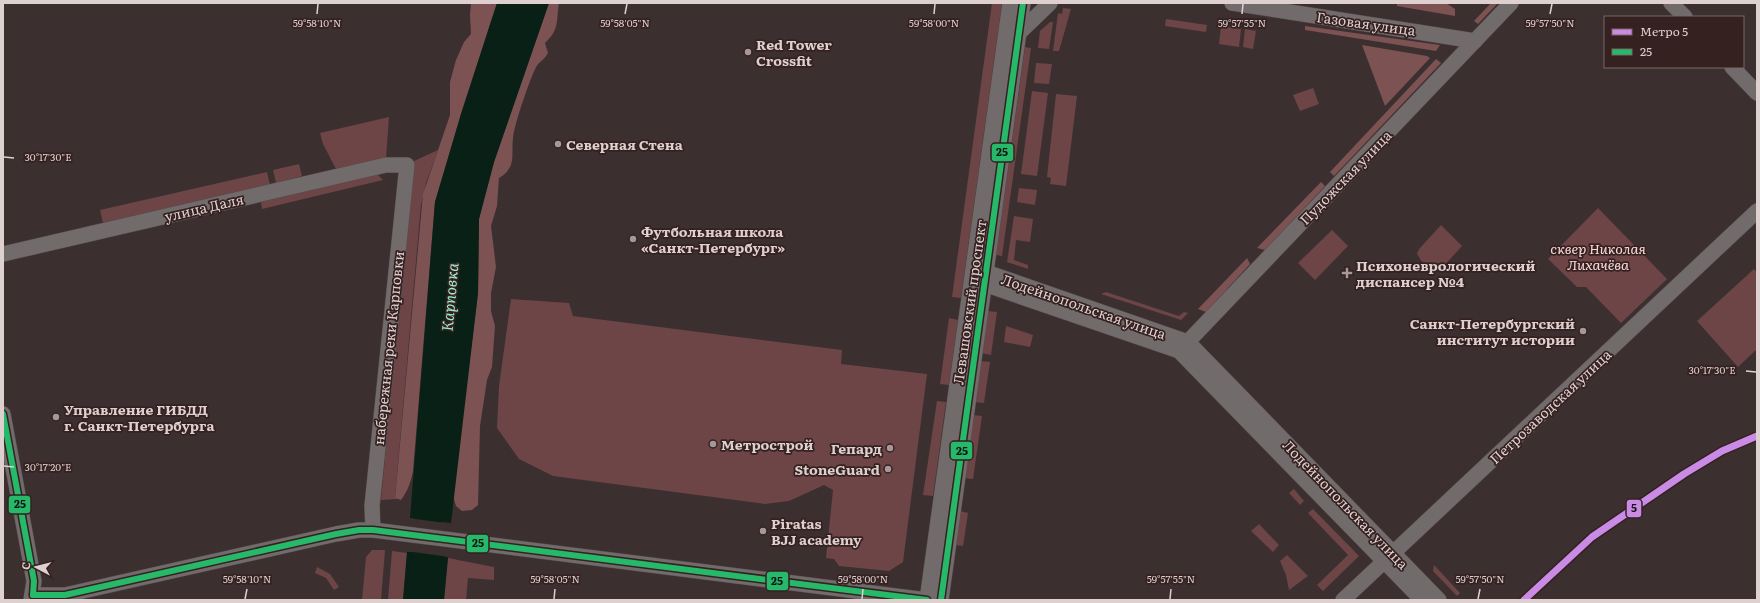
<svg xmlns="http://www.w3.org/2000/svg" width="1760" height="603" font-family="Literata,serif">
	<rect width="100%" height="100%" fill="#3c2f30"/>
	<g fill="#6d4546">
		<polygon points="992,3 1002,3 961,298 952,297"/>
		<polygon points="1063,8 1071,9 1059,51 1053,51 1058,13 1062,14"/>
		<polygon points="1166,19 1207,25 1206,32 1165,26"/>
		<polygon points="1050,22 1053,22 1049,49 1038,48 1040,31"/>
		<polygon points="1221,26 1241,29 1239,47 1219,44"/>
		<polygon points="1245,29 1256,31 1253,49 1243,47"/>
		<polygon points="1025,47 1031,48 1002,256 996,255"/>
		<polygon points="1036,63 1052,64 1049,84 1034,83"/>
		<polygon points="1313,88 1319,104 1300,111 1293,95"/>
		<polygon points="1032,91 1048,93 1037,176 1021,174"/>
		<polygon points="1056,94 1077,96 1066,186 1050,184 1051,178 1047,177"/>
		<polygon points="389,117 386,158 336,169 323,144 320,133"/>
		<polygon points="438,150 426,183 421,205 395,497 397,499 381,500 410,188 414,161"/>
		<polygon points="299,164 302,176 276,183 273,170"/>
		<polygon points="267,172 270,185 103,223 100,210"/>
		<polygon points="377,174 383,180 262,209 261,202"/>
		<polygon points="1019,188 1037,190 1035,205 1017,202"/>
		<polygon points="1598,208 1667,279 1621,323 1586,287 1577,287 1548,259"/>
		<polygon points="1014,216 1033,219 1030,242 1016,240 1014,260 1028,265 1028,269 1007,262"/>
		<path d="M 1441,225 L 1462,246 L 1441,269 C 1431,272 1420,262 1417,253 L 1420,248 Z"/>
		<polygon points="1332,230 1348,246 1315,280 1298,263"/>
		<polygon points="1754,269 1757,273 1757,349 1738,367 1697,321"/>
		<polygon points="1106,292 1179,316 1184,312 1188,313 1181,320 1101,294"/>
		<polygon points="511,299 569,303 573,316 842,350 841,364 927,374 903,562 889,571 839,566 834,559 826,558 833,490 824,485 789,501 765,504 553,476 519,459 497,428 499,386"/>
		<polygon points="987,311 997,312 991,355 981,353"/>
		<polygon points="949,318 958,320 949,385 940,384"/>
		<polygon points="1006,326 1033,335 1030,347 1004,342"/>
		<polygon points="980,361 990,362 984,403 974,402"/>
		<polygon points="937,401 946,402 933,496 923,495"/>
		<polygon points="973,415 982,416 973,479 964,478"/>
		<polygon points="1294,489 1304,501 1300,505 1289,493"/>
		<polygon points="1313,509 1359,556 1323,591 1317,585 1348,555 1308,513"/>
		<polygon points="960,511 968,513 963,546 955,545"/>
		<polygon points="1259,524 1279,545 1273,552 1251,531"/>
		<polygon points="372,550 385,550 381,600 362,600 366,557"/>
		<polygon points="392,551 407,553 403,600 388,600"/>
		<polygon points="1287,555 1308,576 1289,590 1286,575 1280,561"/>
		<polygon points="448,558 494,567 494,580 468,578 466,600 444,600"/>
		<polygon points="1434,565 1460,593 1457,596 1433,571"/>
		<polygon points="317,567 330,574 339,587 334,590 326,578 315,573"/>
	</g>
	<g fill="#7c5253">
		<path d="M 471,3 L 497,3 L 461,114 L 435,202 L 413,471 C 411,481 408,491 401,500 L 395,498 L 423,194 L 450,115 L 450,82 L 456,60 L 464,42 L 471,34 L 470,15 Z"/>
		<path d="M 549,3 L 559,3 C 556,21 560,29 545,43 L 548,53 C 545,59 539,62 536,67 C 530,79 514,125 513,138 C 511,155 517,167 499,178 L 497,206 L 491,226 L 496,267 L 491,293 L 491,311 L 495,326 L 492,367 L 487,380 L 480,426 L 478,505 L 472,510 L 462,511 L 456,506 L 453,496 L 478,293 L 479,219 L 494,162 Z"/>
		<polygon points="1397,3 1446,3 1455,9 1455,16 1397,6"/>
		<polygon points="1491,3 1498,3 1478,24 1474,21"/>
		<polygon points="1305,26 1440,45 1436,51 1305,30"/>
		<polygon points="1362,45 1427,56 1430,58 1385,106"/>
		<polygon points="1436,59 1441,63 1334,176 1330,172"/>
		<polygon points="1321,182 1325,186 1265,250 1257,248"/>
		<polygon points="1247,258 1250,264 1206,312 1198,309"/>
	</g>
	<polygon fill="#092017" points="497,3 549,3 494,162 479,219 478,293 451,523 442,522 439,555 448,557 444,600 403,600 407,552 410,552 414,519 410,518 435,202 461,114"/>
	<polygon fill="#3c2f30" points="408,518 453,524 452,525 444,524 441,554 449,555 450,557 405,551 409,550 412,520"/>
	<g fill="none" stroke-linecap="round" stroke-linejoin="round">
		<g stroke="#594d4e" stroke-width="16">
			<g id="minor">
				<polyline points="1232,3 1475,41"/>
				<polyline points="1671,3 1685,17"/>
				<polyline points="1019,33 1050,3"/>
				<polyline points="1732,67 1757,93"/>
				<polyline points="3,254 386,165 407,165 372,506 373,530"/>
				<polyline points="977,274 986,272 1188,342 1439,600"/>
				<polyline points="977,279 984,284 1179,351 1422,600"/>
				<polyline points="1181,349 1511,3"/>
				<polyline points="3,414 34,581 31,600"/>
				<polyline points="33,595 65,595 336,534 359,530 373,530 927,600"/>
				<polyline points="927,600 1010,3"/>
				<polyline points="941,600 1023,3"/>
				<polyline points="1343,600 1757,211"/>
			</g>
		</g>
		<use href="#minor" stroke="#716b6c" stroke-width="15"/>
		<g stroke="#362121" stroke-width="9">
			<g id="bus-1">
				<polyline points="3,414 34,581 33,595"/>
				<polyline points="33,595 65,595 336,534 359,530 373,530 927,600"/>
				<polyline points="941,600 1023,3"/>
			</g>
		</g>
		<use href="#bus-1" stroke="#26b969" stroke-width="6"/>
		<g stroke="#362121" stroke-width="10">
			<polyline id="metro-1" points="1524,600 1592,537 1684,474 1722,451 1757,436"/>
		</g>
		<use href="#metro-1" stroke="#ca8be6" stroke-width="7"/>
	</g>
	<path fill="none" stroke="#dfd0d0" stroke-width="1.5" d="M 317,14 L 318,4M 625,14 L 627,4M 934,14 L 935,4M 1242,14 L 1243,4M 1550,14 L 1552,4M 4,157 L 14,158M 1746,371 L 1756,372M 4,466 L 14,467M 245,599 L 247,589M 554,599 L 555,589M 862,599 L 863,589M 1170,599 L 1171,589M 1478,599 L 1480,589"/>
	<g fill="#a69898" stroke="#362121" stroke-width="1.5">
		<circle cx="748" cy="52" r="4"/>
		<circle cx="558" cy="144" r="4"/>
		<circle cx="633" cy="239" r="4"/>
		<path d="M1345 267h4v4h4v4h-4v4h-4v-4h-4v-4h4z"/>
		<circle cx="1583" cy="331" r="4"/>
		<circle cx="56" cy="417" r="4"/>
		<circle cx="713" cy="444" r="4"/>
		<circle cx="890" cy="448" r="4"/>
		<circle cx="888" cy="469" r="4"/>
		<circle cx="763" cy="531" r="4"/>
	</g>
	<g text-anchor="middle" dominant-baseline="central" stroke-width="3.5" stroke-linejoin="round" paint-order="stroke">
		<g font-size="14" fill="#dfd0d0" stroke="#362121">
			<text transform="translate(1366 23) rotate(8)">Газовая улица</text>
			<text transform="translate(1345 177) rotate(-46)">Пудожская улица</text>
			<text transform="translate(204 207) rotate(-13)">улица Даля</text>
			<text transform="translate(969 302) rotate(-82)">Левашовский проспект</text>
			<text transform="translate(1084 306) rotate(19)">Лодейнопольская улица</text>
			<text transform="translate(388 348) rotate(-84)">набережная реки Карповки</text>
			<text transform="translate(1550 406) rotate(-43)">Петрозаводская улица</text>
			<text transform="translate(1346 504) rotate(46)">Лодейнопольская улица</text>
		</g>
		<g font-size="14" font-weight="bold" fill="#dfd0d0" stroke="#362121" text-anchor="start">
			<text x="756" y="44">Red Tower<tspan x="756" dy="16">Crossfit</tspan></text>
			<text x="566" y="144">Северная Стена</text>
			<text x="641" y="231">Футбольная школа<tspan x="641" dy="16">«Санкт-Петербург»</tspan></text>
			<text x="1356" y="265">Психоневрологический<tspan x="1356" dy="16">диспансер №4</tspan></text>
			<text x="1575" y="323" text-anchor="end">Санкт-Петербургский<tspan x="1575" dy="16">институт истории</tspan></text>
			<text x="64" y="409">Управление ГИБДД<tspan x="64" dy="16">г. Санкт-Петербурга</tspan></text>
			<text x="721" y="444">Метрострой</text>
			<text x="882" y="448" text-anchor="end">Гепард</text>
			<text x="880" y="469" text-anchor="end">StoneGuard</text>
			<text x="771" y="523">Piratas<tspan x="771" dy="16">BJJ academy</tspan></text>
		</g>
		<g font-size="14" font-style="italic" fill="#f9d8d8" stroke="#362121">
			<text x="1598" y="248">сквер Николая<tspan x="1598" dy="16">Лихачёва</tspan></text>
		</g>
		<g font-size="15" font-style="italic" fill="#9defcd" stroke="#362121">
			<text transform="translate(449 297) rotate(-85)">Карповка</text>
		</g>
	</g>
	<g font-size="10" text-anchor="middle" fill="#dfd0d0" stroke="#362121" stroke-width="3.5" stroke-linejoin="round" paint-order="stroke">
		<text x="317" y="27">59°58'10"N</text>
		<text x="625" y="27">59°58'05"N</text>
		<text x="934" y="27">59°58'00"N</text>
		<text x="1242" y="27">59°57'55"N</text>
		<text x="1550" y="27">59°57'50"N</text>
		<text x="48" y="161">30°17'30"E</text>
		<text x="1712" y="374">30°17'30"E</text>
		<text x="48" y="471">30°17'20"E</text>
		<text x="247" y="583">59°58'10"N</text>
		<text x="555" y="583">59°58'05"N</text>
		<text x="863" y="583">59°58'00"N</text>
		<text x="1171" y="583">59°57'55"N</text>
		<text x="1480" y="583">59°57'50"N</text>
	</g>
	<g stroke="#362121" stroke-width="1.5">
		<rect x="991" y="143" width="23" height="19" rx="4" fill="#26b969"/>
		<rect x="950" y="441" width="23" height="19" rx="4" fill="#26b969"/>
		<rect x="8" y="495" width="23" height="19" rx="4" fill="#26b969"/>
		<rect x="1626" y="499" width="16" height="19" rx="4" fill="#ca8be6"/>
		<rect x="466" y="534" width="23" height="19" rx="4" fill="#26b969"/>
		<rect x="766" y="571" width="23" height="20" rx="4" fill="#26b969"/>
	</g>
	<g font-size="11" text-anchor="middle" font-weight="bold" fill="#111">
		<text x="1002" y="156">25</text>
		<text x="962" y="455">25</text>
		<text x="20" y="508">25</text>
		<text x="1634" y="512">5</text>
		<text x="478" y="547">25</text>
		<text x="777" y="585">25</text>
	</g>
	<rect width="1760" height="603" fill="none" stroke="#dfd0d0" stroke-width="8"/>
	<rect x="1604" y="16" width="140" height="52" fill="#362121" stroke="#7a6767"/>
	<rect x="1612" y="29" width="20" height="6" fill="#ca8be6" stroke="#7a6767"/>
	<text x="1640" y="36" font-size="12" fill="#dfd0d0">Метро 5</text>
	<rect x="1612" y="49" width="20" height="6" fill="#26b969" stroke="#7a6767"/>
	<text x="1640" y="56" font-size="12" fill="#dfd0d0">25</text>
	<g transform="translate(36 567) rotate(277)" stroke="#362121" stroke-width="3" paint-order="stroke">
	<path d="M0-3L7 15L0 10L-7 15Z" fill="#dfd0d0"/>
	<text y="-6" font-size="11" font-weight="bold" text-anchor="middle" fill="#dfd0d0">С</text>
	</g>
</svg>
